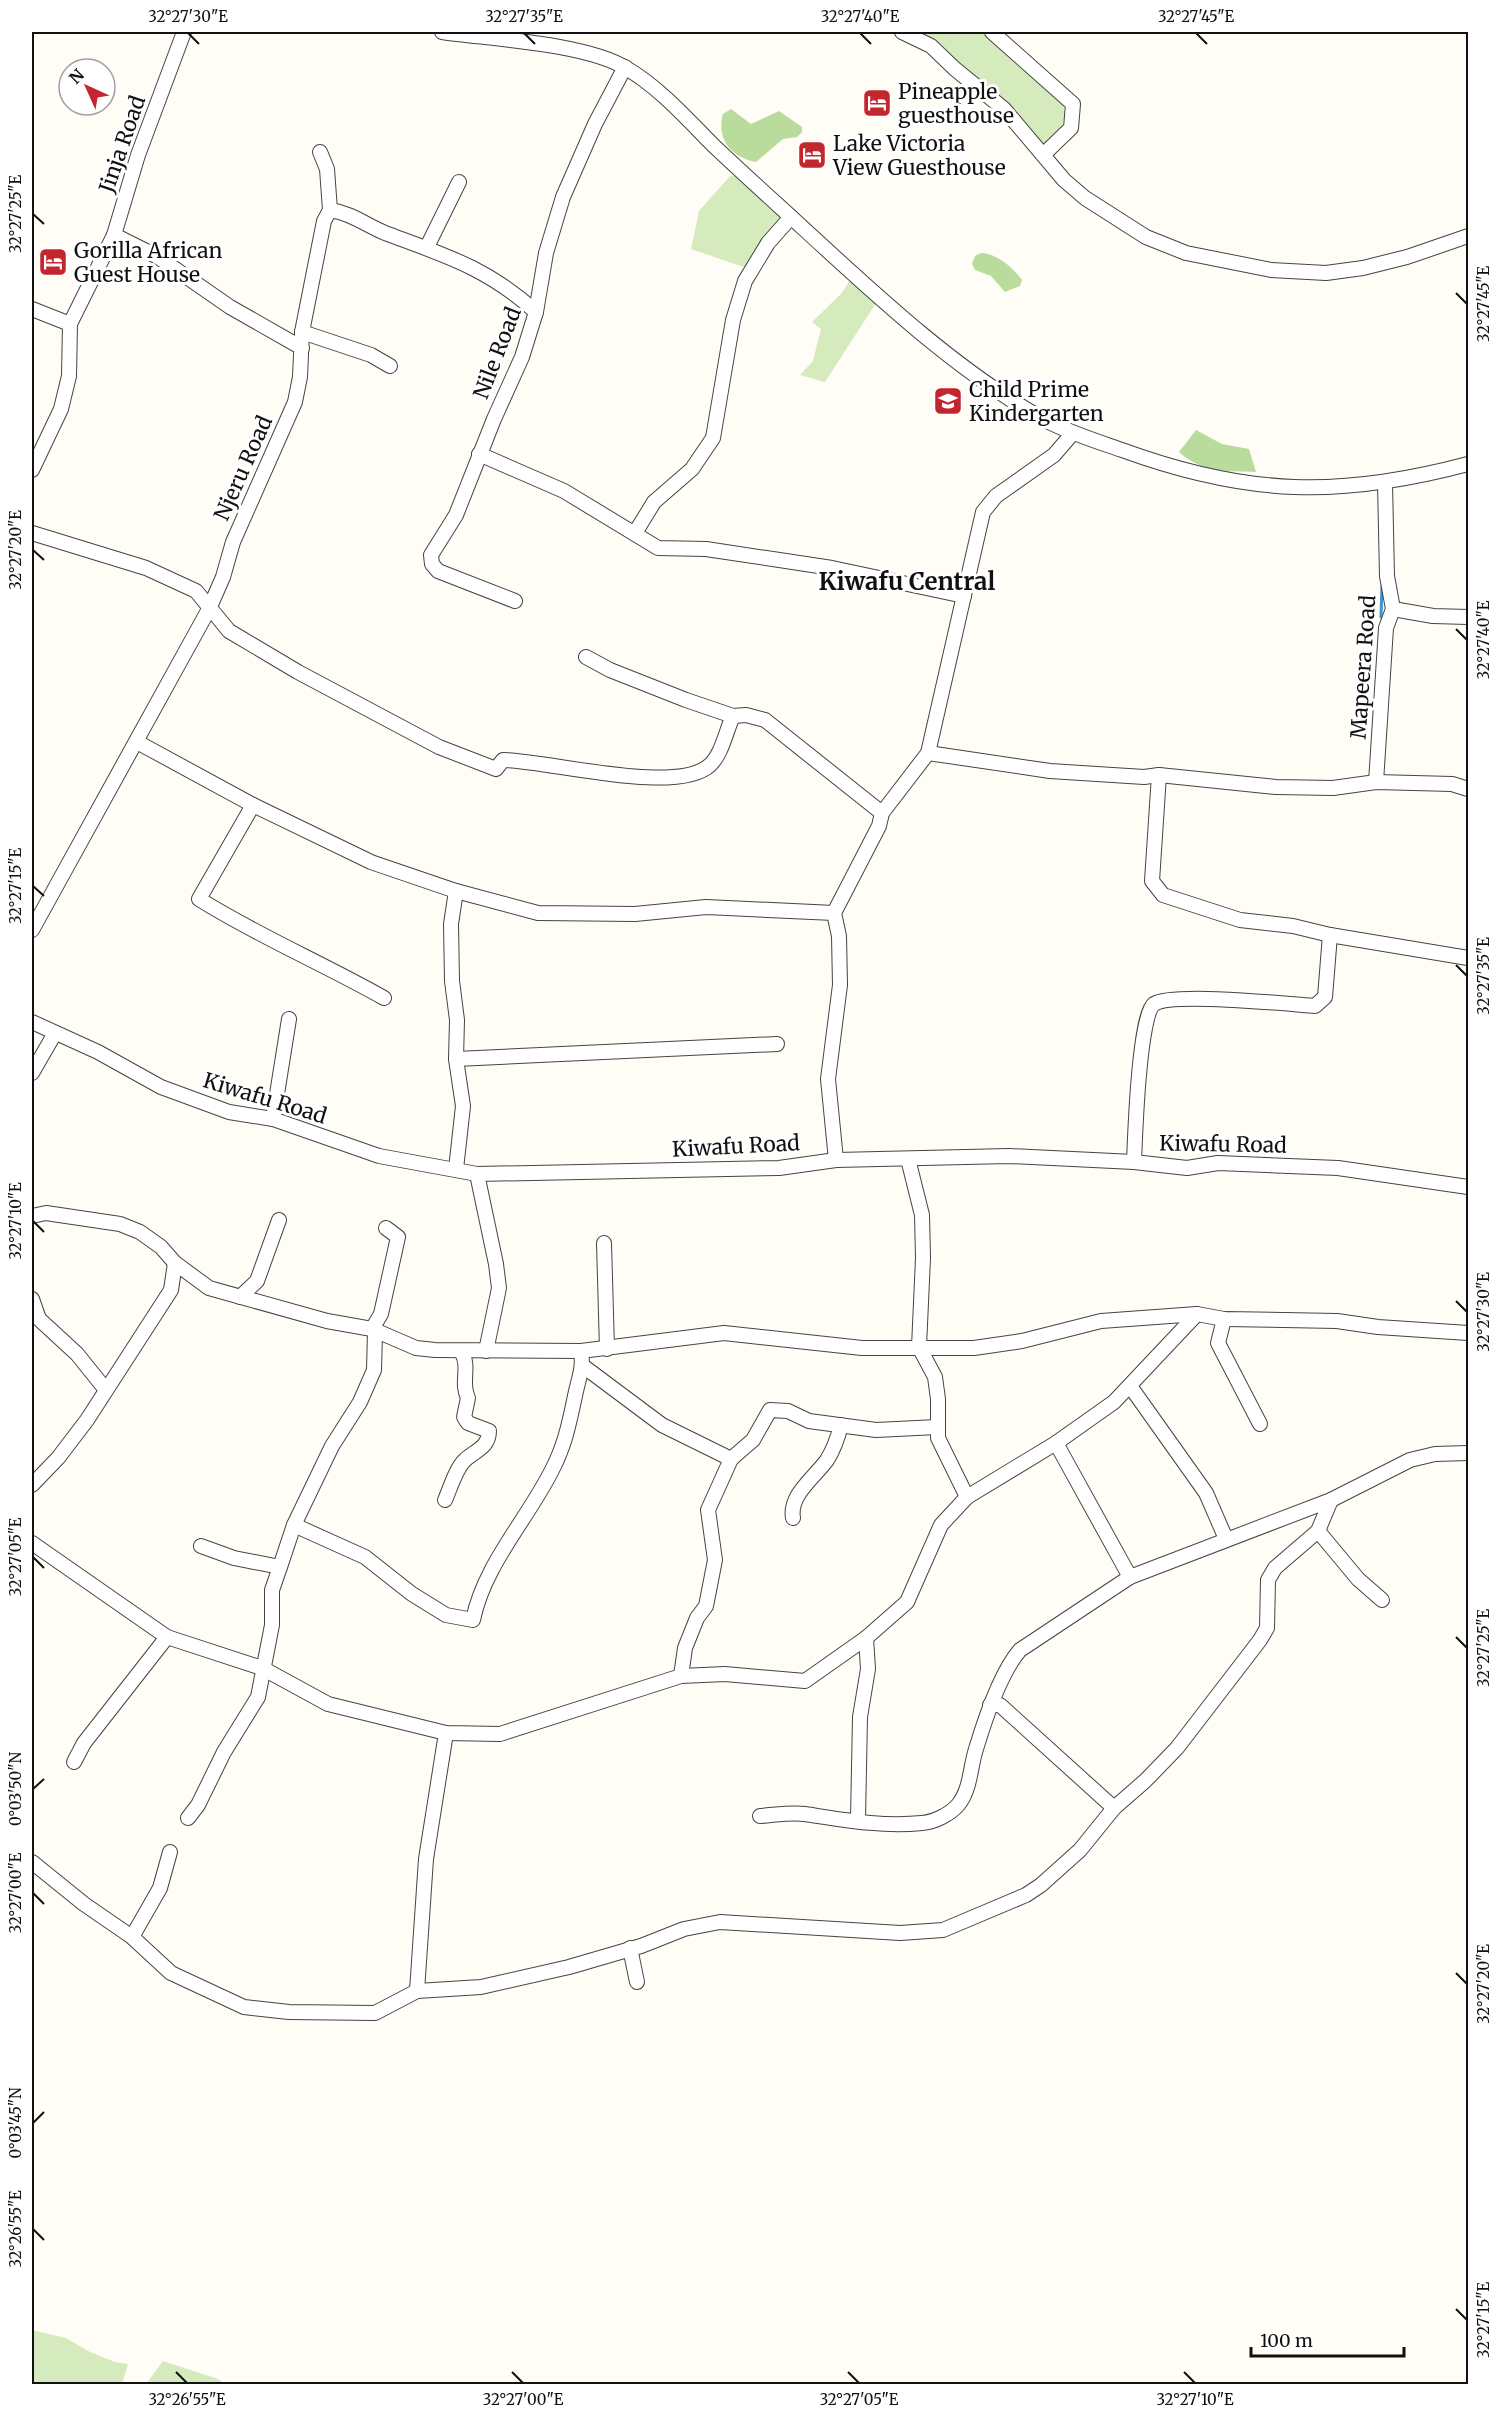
<svg xmlns="http://www.w3.org/2000/svg" width="1500" height="2416" font-family="Merriweather,serif">
	<rect width="100%" height="100%" fill="#fffdf5"/>
	<g fill="#d5ebbd">
		<polygon points="904,32 984,32 1061,95 1065,116 1052,155"/>
		<polygon points="730,176 736,176 782,215 762,240 755,271 691,249 699,211"/>
		<polygon points="852,277 876,303 825,382 800,375 813,361 821,329 812,322 841,294"/>
		<polygon points="32,2330 66,2338 90,2352 115,2362 128,2364 122,2384 32,2384"/>
		<polygon points="163,2361 218,2379 224,2384 146,2384"/>
	</g>
	<g fill="#b9dc9c">
		<path d="M 731,109 L 751,124 L 779,111 L 802,127 L 802,132 L 797,137 L 783,139 L 756,162 C 731,157 716,139 723,114 Z"/>
		<path d="M 981,253 C 998,254 1012,267 1022,280 L 1020,286 L 1005,292 L 991,276 L 975,270 L 972,264 L 975,256 Z"/>
		<path d="M 1196,430 L 1222,444 L 1249,449 L 1256,472 C 1227,471 1202,473 1179,452 Z"/>
	</g>
	<g fill="none" stroke-linecap="round" stroke-linejoin="round">
		<polyline stroke="#3f96cf" stroke-width="3" points="1381,617 1382,585"/>
		<g stroke="#444" stroke-width="16">
			<g id="minor">
				<path d="M 442,32 C 491,39 585,43 626,68 C 660,88 687,119 714,146 C 735,166 757,186 779,206 C 859,279 950,368 1045,420 C 1070,433 1096,441 1122,450 C 1248,496 1340,498 1468,464"/>
				<polyline points="902,32 931,46 955,69 1004,109 1064,180 1085,198 1146,237 1186,253 1271,270 1326,273 1363,268 1407,257 1468,236"/>
				<polyline points="992,32 1073,104 1071,128 1043,155"/>
				<polyline points="320,152 327,169 330,210"/>
				<polyline points="114,235 158,257 230,307 302,348"/>
				<polyline points="427,247 459,182"/>
				<polyline points="32,309 70,324"/>
				<polyline points="302,332 371,355 390,366"/>
				<polyline points="479,454 564,491 658,548 706,549 832,568 964,596"/>
				<polyline points="32,470 61,409 69,376 70,324 114,235 138,155 184,32"/>
				<path d="M 32,533 L 146,568 L 196,591 L 229,631 L 298,672 L 439,747 L 496,769 L 503,760 C 547,760 676,796 710,765 C 722,754 726,731 733,716"/>
				<polyline points="635,533 654,502 692,469 713,438 733,320 745,281 768,243 791,217"/>
				<polyline points="515,601 438,571 432,564 431,555 456,515 494,419 522,357 536,312 546,253 563,197 595,124 625,67"/>
				<polyline points="1393,609 1433,616 1468,617"/>
				<polyline points="586,657 610,670 686,700 733,716 746,715 765,720 882,813"/>
				<polyline points="137,742 253,805 371,862 456,891 538,913 635,914 706,907 834,913"/>
				<polyline points="928,753 1050,771 1144,777 1159,775 1276,787 1333,788 1376,782 1452,784 1468,789"/>
				<polyline points="1159,775 1152,881 1163,895 1240,920 1293,926 1330,935 1468,958"/>
				<polyline points="1376,782 1386,628 1393,609 1387,576 1385,483"/>
				<path d="M 253,805 L 199,899 C 258,936 322,963 384,998"/>
				<polyline points="456,891 451,924 452,981 457,1020 456,1059 463,1106 456,1169"/>
				<path d="M 32,930 L 209,609 L 223,577 L 233,542 L 295,402 L 300,377 L 302,332 L 324,221 L 330,210 C 351,213 366,225 385,233 C 444,255 488,268 536,312"/>
				<polyline points="32,1022 98,1052 161,1087 229,1112 273,1119 379,1156 477,1174 779,1168 836,1160 1009,1156 1134,1162 1187,1168 1218,1163 1338,1168 1468,1187"/>
				<polyline points="456,1059 777,1044"/>
				<polyline points="32,1073 55,1033"/>
				<polyline points="273,1119 289,1019"/>
				<polyline points="908,1159 922,1215 923,1258 919,1347 935,1377 938,1399 938,1438 967,1497"/>
				<polyline points="836,1160 828,1079 840,985 839,936 834,913 879,826 882,813 928,753 983,512 996,496 1054,455 1073,433"/>
				<path d="M 1134,1162 C 1135,1137 1139,1015 1154,1004 C 1172,992 1288,1004 1315,1006 L 1325,997 L 1330,935"/>
				<polyline points="477,1174 496,1264 499,1288 486,1351"/>
				<polyline points="32,1216 46,1213 120,1224 140,1232 161,1247 175,1263 209,1288 327,1321 372,1329 416,1348 435,1350 581,1351 724,1333 862,1348 974,1348 1022,1341 1101,1321 1197,1314 1224,1319 1337,1321 1378,1327 1468,1333"/>
				<polyline points="604,1243 607,1349"/>
				<polyline points="240,1297 257,1281 279,1220"/>
				<polyline points="32,1299 39,1319 77,1354 106,1390"/>
				<polyline points="1224,1319 1218,1343 1260,1424"/>
				<polyline points="372,1329 381,1314 398,1237 386,1228"/>
				<polyline points="583,1366 662,1425 731,1459 708,1510 715,1560 706,1606 697,1618 685,1648 681,1676"/>
				<polyline points="1130,1386 1206,1493 1226,1539"/>
				<polyline points="1056,1443 1130,1577"/>
				<polyline points="731,1459 753,1440 770,1410 788,1411 809,1421 876,1430 937,1427"/>
				<polyline points="32,1485 58,1458 87,1420 171,1290 175,1263"/>
				<path d="M 445,1500 C 450,1489 456,1468 465,1460 C 474,1451 489,1448 489,1431 L 468,1423 L 464,1417 L 468,1398 C 460,1382 471,1367 461,1351"/>
				<path d="M 793,1518 C 789,1495 814,1478 827,1460 C 834,1449 838,1437 841,1425"/>
				<path d="M 294,1525 L 365,1557 L 412,1594 L 446,1615 L 473,1620 C 484,1565 527,1520 552,1470 C 565,1445 569,1424 575,1396 C 578,1380 584,1368 581,1351"/>
				<polyline points="1318,1531 1358,1579 1382,1600"/>
				<polyline points="32,1543 167,1637 262,1668 328,1704 446,1733 500,1734 681,1676 725,1674 805,1681 866,1638"/>
				<polyline points="201,1546 234,1558 280,1567"/>
				<polyline points="990,1705 1000,1705 1114,1808"/>
				<polyline points="74,1762 84,1743 167,1637"/>
				<path d="M 760,1816 C 775,1815 791,1812 805,1814 C 845,1820 882,1827 922,1823 C 935,1822 950,1814 958,1805 C 971,1789 970,1767 976,1749 C 985,1719 1000,1673 1020,1650 L 1130,1577 L 1331,1500 L 1410,1460 L 1435,1454 L 1468,1453"/>
				<polyline points="188,1818 198,1805 224,1752 258,1697 272,1625 272,1590 280,1567 294,1525 332,1446 360,1402 374,1370 375,1332"/>
				<polyline points="858,1819 860,1717 868,1669 866,1638 907,1602 941,1525 967,1497 1056,1443 1114,1402 1197,1314"/>
				<polyline points="32,1862 84,1904 132,1937 171,1973 244,2007 289,2012 375,2013 417,1991 481,1987 569,1967 641,1946 684,1929 720,1922 900,1933 943,1930 1026,1895 1041,1885 1080,1850 1114,1808 1145,1781 1177,1748 1260,1640 1267,1628 1268,1580 1275,1568 1318,1531 1331,1500"/>
				<polyline points="132,1937 160,1888 170,1852"/>
				<polyline points="630,1948 637,1982"/>
				<polyline points="417,1991 426,1859 446,1733"/>
			</g>
		</g>
		<use href="#minor" stroke="#fff" stroke-width="14"/>
	</g>
	<path fill="none" stroke="#111" stroke-width="2" d="M 188,33 L 199,44M 524,33 L 535,44M 860,33 L 871,44M 1196,33 L 1207,44M 33,214 L 44,224M 1456,293 L 1467,304M 33,550 L 44,560M 1456,629 L 1467,640M 33,886 L 44,896M 1456,965 L 1467,976M 33,1221 L 44,1232M 1456,1301 L 1467,1312M 33,1557 L 44,1568M 1456,1637 L 1467,1648M 33,1789 L 44,1779M 33,1893 L 44,1904M 1456,1973 L 1467,1984M 33,2123 L 44,2112M 33,2229 L 44,2240M 1456,2309 L 1467,2320M 176,2372 L 187,2383M 512,2372 L 523,2383M 848,2372 L 859,2383M 1184,2372 L 1195,2383"/>
	<defs>
		<g id="hotel-square" transform="scale(1.5)"><rect x="-9" y="-9" width="18" height="18" rx="4" fill="#c4262e" stroke="#fff"/><path d="M-6-4.5h1.5V1H6V5H4.5V3h-9V5H-6ZM-4 0a1.8 1.8 0 1 1 3.6 0ZM.5 0V-2.5h3Q6-2.5 6 0Z" fill="#fff"/></g>
		<g id="school-square" transform="scale(1.5)"><rect x="-9" y="-9" width="18" height="18" rx="4" fill="#c4262e" stroke="#fff"/><path d="M0-5L7-2L0 1L-7-2ZM-4 1L0 2.5L4 1V4Q0 6-4 4Z" fill="#fff"/></g>
	</defs>
	<g fill-rule="evenodd">
		<use href="#hotel-square" x="877" y="103"/>
		<use href="#hotel-square" x="812" y="155"/>
		<use href="#hotel-square" x="53" y="262"/>
		<use href="#school-square" x="948" y="401"/>
	</g>
	<g text-anchor="middle" dominant-baseline="central" stroke-width="6" stroke-linejoin="round" paint-order="stroke">
		<g font-size="21" fill="#111" stroke="#fff" text-anchor="start">
			<text x="898" y="91">Pineapple<tspan x="898" dy="24">guesthouse</tspan></text>
			<text x="833" y="143">Lake Victoria<tspan x="833" dy="24">View Guesthouse</tspan></text>
			<text x="74" y="250">Gorilla African<tspan x="74" dy="24">Guest House</tspan></text>
			<text x="969" y="389">Child Prime<tspan x="969" dy="24">Kindergarten</tspan></text>
		</g>
		<g font-size="21" fill="#111" stroke="#fff">
			<text transform="translate(122 144) rotate(-71)">Jinja Road</text>
			<text transform="translate(497 353) rotate(-69)">Nile Road</text>
			<text transform="translate(243 468) rotate(-66)">Njeru Road</text>
			<text transform="translate(1363 667) rotate(-86)">Mapeera Road</text>
			<text transform="translate(265 1098) rotate(17)">Kiwafu Road</text>
			<text transform="translate(1223 1144) rotate(1)">Kiwafu Road</text>
			<text transform="translate(736 1146) rotate(-3)">Kiwafu Road</text>
		</g>
		<g font-size="24" font-weight="bold" fill="#111" stroke="#fff">
			<text x="907" y="581">Kiwafu Central</text>
		</g>
	</g>
	<rect width="1500" height="2416" fill="none" stroke="#ffffff" stroke-width="66"/>
	<g transform="translate(87 87) rotate(315)"><circle r="28" fill="#ffffff" stroke="#a0a0a0" stroke-width="1.5"/>
	<path d="M0-4.5L10 22L0 15L-10 22Z" fill="#c4262e"/>
	<text y="-9" font-size="16" font-weight="bold" text-anchor="middle" fill="#111111">N</text>
	</g>
	<path d="M1251 2347v9h153v-9" fill="none" stroke="#111111" stroke-width="3"/>
	<text x="1260" y="2347" font-size="18" fill="#111111" stroke="#ffffff" stroke-width="4.5" paint-order="stroke">100 m</text>
	<rect x="33" y="33" width="1434" height="2350" fill="none" stroke="#111" stroke-width="2"/>
	<g font-size="15" text-anchor="middle" fill="#111">
		<text x="188" y="22">32°27'30"E</text>
		<text x="524" y="22">32°27'35"E</text>
		<text x="860" y="22">32°27'40"E</text>
		<text x="1196" y="22">32°27'45"E</text>
		<text transform="translate(16 214) rotate(-90)" y="5">32°27'25"E</text>
		<text transform="translate(1484 304) rotate(-90)" y="5">32°27'45"E</text>
		<text transform="translate(16 550) rotate(-90)" y="5">32°27'20"E</text>
		<text transform="translate(1484 640) rotate(-90)" y="5">32°27'40"E</text>
		<text transform="translate(16 886) rotate(-90)" y="5">32°27'15"E</text>
		<text transform="translate(1484 976) rotate(-90)" y="5">32°27'35"E</text>
		<text transform="translate(16 1221) rotate(-90)" y="5">32°27'10"E</text>
		<text transform="translate(1484 1312) rotate(-90)" y="5">32°27'30"E</text>
		<text transform="translate(16 1557) rotate(-90)" y="5">32°27'05"E</text>
		<text transform="translate(1484 1648) rotate(-90)" y="5">32°27'25"E</text>
		<text transform="translate(16 1789) rotate(-90)" y="5">0°03'50"N</text>
		<text transform="translate(16 1893) rotate(-90)" y="5">32°27'00"E</text>
		<text transform="translate(1484 1984) rotate(-90)" y="5">32°27'20"E</text>
		<text transform="translate(16 2123) rotate(-90)" y="5">0°03'45"N</text>
		<text transform="translate(16 2229) rotate(-90)" y="5">32°26'55"E</text>
		<text transform="translate(1484 2320) rotate(-90)" y="5">32°27'15"E</text>
		<text x="187" y="2405">32°26'55"E</text>
		<text x="523" y="2405">32°27'00"E</text>
		<text x="859" y="2405">32°27'05"E</text>
		<text x="1195" y="2405">32°27'10"E</text>
	</g>
</svg>
